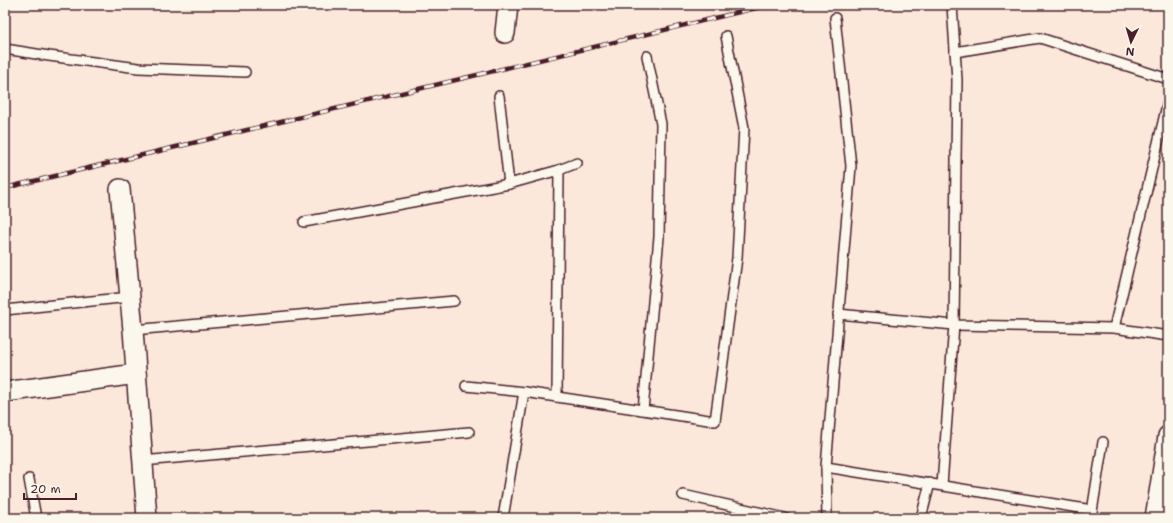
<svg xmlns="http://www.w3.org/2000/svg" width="1173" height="523" font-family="'Shantell Sans',sans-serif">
	<rect width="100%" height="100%" fill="#fbe8da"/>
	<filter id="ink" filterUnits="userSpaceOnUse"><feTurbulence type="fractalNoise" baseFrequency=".025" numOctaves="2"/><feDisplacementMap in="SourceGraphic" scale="8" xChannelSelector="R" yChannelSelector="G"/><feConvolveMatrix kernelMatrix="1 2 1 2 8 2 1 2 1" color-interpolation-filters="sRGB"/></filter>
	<g filter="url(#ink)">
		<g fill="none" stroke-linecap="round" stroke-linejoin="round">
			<g stroke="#4a1f2b" stroke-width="12">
				<g id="service">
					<polyline points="5,49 49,56 138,68 245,72"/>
					<polyline points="955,52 1040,38 1168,79"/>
					<polyline points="499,96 509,184"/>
					<polyline points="304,222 509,184 559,170 577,163"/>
					<polyline points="5,310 130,297"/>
					<polyline points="838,314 954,325 1114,328 1168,336"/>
					<polyline points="1114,328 1168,101"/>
					<polyline points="133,330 454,301"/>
					<polyline points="466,386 524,392 715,421 737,258 744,128 726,36"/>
					<polyline points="557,397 559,170"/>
					<polyline points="643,410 659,237 661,124 647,56"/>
					<polyline points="142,461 469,432"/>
					<polyline points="826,467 1092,510"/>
					<polyline points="29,479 36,518"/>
					<polyline points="942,485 954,325 957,80 952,5"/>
					<polyline points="683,495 785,518"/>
					<polyline points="503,518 524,392"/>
					<polyline points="827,518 826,467 851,166 835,18"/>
					<polyline points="921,518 930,483"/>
					<polyline points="1091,518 1103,442"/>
				</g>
			</g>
			<g stroke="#4a1f2b" stroke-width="22">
				<g id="minor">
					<polyline points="505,33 508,5"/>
					<polyline points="120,189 133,330 147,518"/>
					<polyline points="5,392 136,374"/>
					<polyline points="1155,518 1168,436"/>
				</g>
			</g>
			<use href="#service" stroke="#fbf7ec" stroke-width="9"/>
			<use href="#minor" stroke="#fbf7ec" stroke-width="19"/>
			<g stroke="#4a1f2b" stroke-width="4.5">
				<polyline id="rail" points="5,188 769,5"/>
			</g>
			<use href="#rail" stroke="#fbf7ec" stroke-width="3" stroke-dasharray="9" stroke-linecap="butt"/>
		</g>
	</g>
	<rect width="1173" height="523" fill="none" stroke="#fbf7ec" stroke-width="20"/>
	<rect x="10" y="10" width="1153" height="503" fill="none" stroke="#4a1f2b" stroke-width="1.5" filter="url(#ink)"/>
	<g transform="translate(1131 42) rotate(185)" stroke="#fbf7ec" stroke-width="3" paint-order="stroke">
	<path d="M0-3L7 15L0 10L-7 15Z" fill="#4a1f2b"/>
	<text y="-6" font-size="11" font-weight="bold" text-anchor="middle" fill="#4a1f2b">N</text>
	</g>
	<path d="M24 493v6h52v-6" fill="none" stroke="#4a1f2b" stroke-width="2"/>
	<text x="30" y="493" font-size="12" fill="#4a1f2b" stroke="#fbf7ec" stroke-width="3" paint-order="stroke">20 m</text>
</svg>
